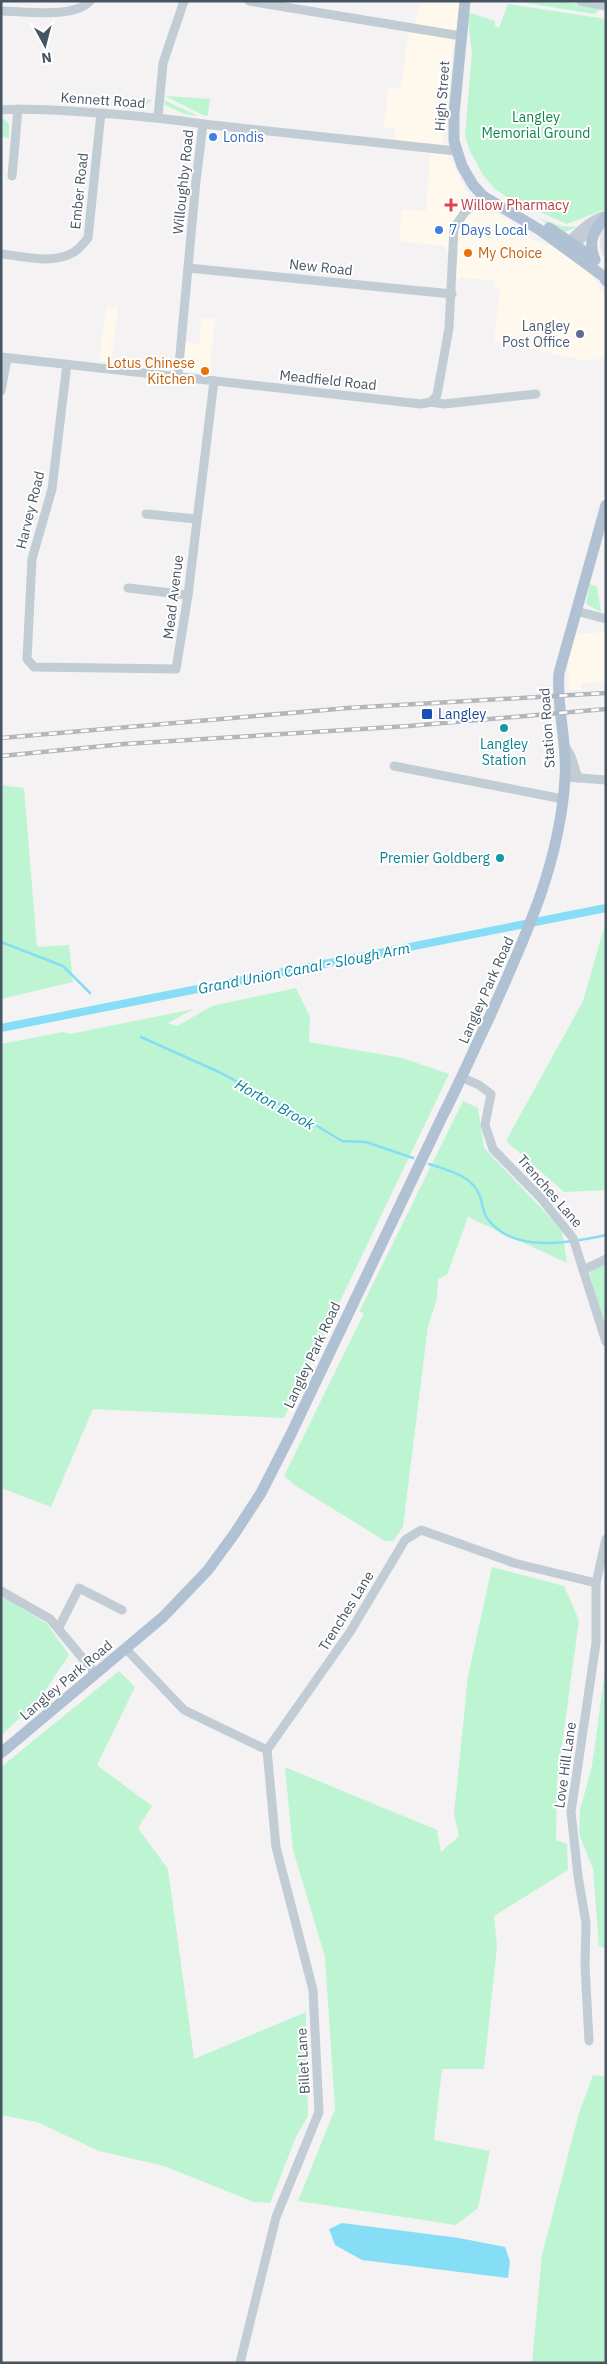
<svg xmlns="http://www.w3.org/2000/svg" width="607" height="2364" font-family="'IBM Plex Sans',sans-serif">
	<rect width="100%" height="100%" fill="#f4f2f2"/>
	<g fill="#fef9ec">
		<polygon points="420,1 460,1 452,51 443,144 470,200 511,221 515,226 515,232 549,246 555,246 588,269 606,299 606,357 587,361 494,341 500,289 494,287 494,280 461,278 457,280 445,246 399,241 402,209 426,211 430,155 394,138 395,129 384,128 388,87 401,89 408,35 416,22"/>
		<polygon points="106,307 118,307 111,362 99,361"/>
		<polygon points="202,318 215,319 209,374 181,371 184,342 199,344"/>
		<polygon points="606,632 606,681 581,683 582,690 569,690 568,652 575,634"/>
	</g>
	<polygon fill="#e5e3e4" points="606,226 606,260 601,252 600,240 600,233"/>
	<g fill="#bdf5d3">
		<polygon points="526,1 561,1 602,8 594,14 527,3"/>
		<polygon points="508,4 606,19 606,209 567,224 510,199 495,189 483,175 469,149 465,135 472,53 467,12 495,21 495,26 499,28"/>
		<polygon points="165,96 210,99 208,116 203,115"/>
		<polygon points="122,98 152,100 141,109 121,108"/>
		<polygon points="164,100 198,116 185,114 165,105"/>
		<polygon points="1,116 9,124 9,138 1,137"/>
		<polygon points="538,218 561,226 577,227 562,233"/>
		<polygon points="590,584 597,587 601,612 586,604"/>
		<polygon points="1,785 24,788 37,947 69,945 73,982 1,999"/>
		<polygon points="606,921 606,1190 564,1192 506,1141 583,1001"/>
		<polygon points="296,988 310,1017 309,1042 402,1058 449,1074 284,1418 93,1409 51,1507 1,1488 1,1044 63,1032 70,1034 194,1009 168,1023 177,1026 212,1006"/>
		<polygon points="463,1101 478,1108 484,1148 562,1230 567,1263 468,1217 447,1275 438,1279 437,1299 428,1326 403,1527 393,1541 385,1541 296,1486 284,1476 364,1313 359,1312"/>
		<polygon points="606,1263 606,1334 589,1271"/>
		<polygon points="492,1567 564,1586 579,1620 557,1782 556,1840 567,1844 568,1870 494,1916 497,1947 484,2069 442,2069 434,2140 490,2151 478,2208 456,2225 298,2201 335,2109 325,1957 293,1850 285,1767 437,1830 441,1852 459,1836 454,1814 468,1676"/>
		<polygon points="4,1597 47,1624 69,1655 37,1703 1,1735 1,1602"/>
		<polygon points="606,1663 606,1949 599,1946 593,1869 579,1834 580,1810 592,1766"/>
		<polygon points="119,1671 135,1687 97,1765 152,1806 138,1828 168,1869 194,2059 306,2012 308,2116 296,2137 270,2203 254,2202 164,2166 99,2151 37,2122 1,2115 1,1767"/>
		<polygon points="593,2075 606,2077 606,2363 532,2363 542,2255 579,2113"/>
	</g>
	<polygon fill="#86def6" points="342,2223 459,2238 505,2247 510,2261 508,2278 362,2260 335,2245 329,2229"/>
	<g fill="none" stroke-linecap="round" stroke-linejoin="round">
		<g stroke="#86def6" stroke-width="2.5">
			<polyline points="1,942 63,966 90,993"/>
			<polyline points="141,1037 219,1072 292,1111 342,1141 366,1142 413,1158"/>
			<path d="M 429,1164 C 447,1170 472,1175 480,1196 C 482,1202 483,1212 487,1218 C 512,1254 569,1243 606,1235"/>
		</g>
		<polyline stroke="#86def6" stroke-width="8" points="1,1028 606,908"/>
		<g stroke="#c1ccd5" stroke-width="9">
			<polyline points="249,1 461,36"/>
			<polyline points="581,1 606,6"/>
			<path d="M 1,11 C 24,11 74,19 90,1"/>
			<path d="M 1,110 C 24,108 47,110 70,111 C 115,114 159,117 203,124"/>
			<polyline points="158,117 163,63 184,1"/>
			<polyline points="12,176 18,109"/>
			<path d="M 570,246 L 570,240 C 580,230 591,219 606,215"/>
			<polyline points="572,249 597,222"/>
			<path d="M 1,254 C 24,256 53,265 74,252 C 79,249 84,243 88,238 L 101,113"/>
			<polyline points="188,268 452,294"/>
			<polyline points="1,357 421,404 431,402 444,404 536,394"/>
			<polyline points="67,364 52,489 32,559 27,659 34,667 176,669 188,595 214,381"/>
			<polyline points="178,376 196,181 203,124 456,151"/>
			<polyline points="1,391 7,358"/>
			<polyline points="431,402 437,395 449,328 454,228 465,212 483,196"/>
			<polyline points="146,514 196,519"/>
			<polyline points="128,588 188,595"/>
			<polyline points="576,611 606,619"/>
			<polyline points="565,746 571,756 578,778"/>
			<polyline points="394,766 563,799"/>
			<polyline points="566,777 606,780"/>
			<polyline points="463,1078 479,1085 491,1094 485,1125 493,1149 540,1197 573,1238 606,1342"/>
			<polyline points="583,1270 606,1259"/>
			<polyline points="1,1591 50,1619 95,1673"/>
			<polyline points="59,1627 79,1588 122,1610"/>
			<polyline points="126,1649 184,1710 267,1750"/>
			<polyline points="267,1750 350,1632 405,1540 421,1530 514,1563 596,1583"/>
			<polyline points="589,2041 585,1965 586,1923 578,1876 571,1812 596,1643 596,1583 606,1539"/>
			<polyline points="240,2363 276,2217 319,2112 313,1990 276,1847 267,1750"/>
		</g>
		<g stroke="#afc1d3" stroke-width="11">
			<polyline points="465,1 454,114 454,141 462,166 473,185 483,196 540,230 603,276 606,281"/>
			<polyline points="549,228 594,258"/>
			<path d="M 595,260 C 587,242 594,230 606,217"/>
			<path d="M 1,1753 L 163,1617 L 208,1570 L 235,1533 L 261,1493 L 291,1434 L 443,1115 C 460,1082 474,1049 490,1016 C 525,937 559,867 565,779 C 568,743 556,709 559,673 L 606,505"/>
		</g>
		<g stroke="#b3b7bd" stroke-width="4.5">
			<g id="rail">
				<polyline points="1,738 348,708 606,693"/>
				<polyline points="1,756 124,744 409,726 606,709"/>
			</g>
		</g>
		<use href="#rail" stroke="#fff" stroke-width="2.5" stroke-dasharray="8" stroke-linecap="butt"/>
	</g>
	<g fill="#3f7fe0" stroke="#fff" stroke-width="2">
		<circle cx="213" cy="137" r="5"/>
		<circle cx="439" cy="230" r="5"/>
	</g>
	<path fill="#e0444e" stroke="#fff" stroke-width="2" d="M448.5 197.5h5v5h5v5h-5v5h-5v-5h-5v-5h5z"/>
	<g fill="#e8710a" stroke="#fff" stroke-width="2">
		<circle cx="468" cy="253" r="5"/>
		<circle cx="205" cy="371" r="5"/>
	</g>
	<circle fill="#5c6f8a" stroke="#fff" stroke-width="2" cx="580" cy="334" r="5"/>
	<rect fill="#1a4fb4" stroke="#fff" stroke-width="2" x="421" y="708" width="12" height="12" rx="2.5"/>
	<g fill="#0f9aa8" stroke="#fff" stroke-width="2">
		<circle cx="504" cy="728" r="5"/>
		<circle cx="500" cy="858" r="5"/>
	</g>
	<g text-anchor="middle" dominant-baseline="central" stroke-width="4" stroke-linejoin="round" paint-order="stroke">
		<g font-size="14" fill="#475562" stroke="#fff">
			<text transform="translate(442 96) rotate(-86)">High Street</text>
			<text transform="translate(103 100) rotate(4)">Kennett Road</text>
			<text transform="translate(183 182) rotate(-84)">Willoughby Road</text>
			<text transform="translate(79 191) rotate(-84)">Ember Road</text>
			<text transform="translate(321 267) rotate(6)">New Road</text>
			<text transform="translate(328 380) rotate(6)">Meadfield Road</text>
			<text transform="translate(30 510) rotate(-76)">Harvey Road</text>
			<text transform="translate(173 597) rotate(-83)">Mead Avenue</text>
			<text transform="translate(547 728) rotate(-94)">Station Road</text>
			<text transform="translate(486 990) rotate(-66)">Langley Park Road</text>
			<text transform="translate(550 1191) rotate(49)">Trenches Lane</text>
			<text transform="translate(312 1355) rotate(-65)">Langley Park Road</text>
			<text transform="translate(346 1611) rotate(-58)">Trenches Lane</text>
			<text transform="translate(66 1680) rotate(-40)">Langley Park Road</text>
			<text transform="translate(565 1765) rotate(-82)">Love Hill Lane</text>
			<text transform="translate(303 2061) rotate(-93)">Billet Lane</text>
		</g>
		<g font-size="14" fill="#0d884b" stroke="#fff">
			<text x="536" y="117">Langley<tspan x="536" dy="16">Memorial Ground</tspan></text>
		</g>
		<g font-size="14" fill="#366cbe" stroke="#fff" text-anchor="start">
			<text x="223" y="137">Londis</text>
			<text x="449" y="230">7 Days Local</text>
		</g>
		<g font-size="14" fill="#be3a42" stroke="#fff" text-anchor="start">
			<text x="461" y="205">Willow Pharmacy</text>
		</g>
		<g font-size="14" fill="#c56008" stroke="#fff" text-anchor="start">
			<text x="478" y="253">My Choice</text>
			<text x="195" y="363" text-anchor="end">Lotus Chinese<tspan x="195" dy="16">Kitchen</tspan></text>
		</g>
		<g font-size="14" fill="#4e5e75" stroke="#fff" text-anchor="end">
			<text x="570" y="326">Langley<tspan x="570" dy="16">Post Office</tspan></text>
		</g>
		<g font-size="14" fill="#164399" stroke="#fff" text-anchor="start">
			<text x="438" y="714">Langley</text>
		</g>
		<g font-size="14" fill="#0d838f" stroke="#fff">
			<text x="504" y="744">Langley<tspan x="504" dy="16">Station</tspan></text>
			<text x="490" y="858" text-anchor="end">Premier Goldberg</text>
		</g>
		<g font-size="15" font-style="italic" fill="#0380a2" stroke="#fff">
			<text transform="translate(304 968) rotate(-11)">Grand Union Canal - Slough Arm</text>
			<text transform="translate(275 1104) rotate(29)">Horton Brook</text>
		</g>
	</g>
	<rect width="607" height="2364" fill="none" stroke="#475562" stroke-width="5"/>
	<g transform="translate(45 45) rotate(173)" stroke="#ffffff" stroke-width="4" paint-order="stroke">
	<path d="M0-4L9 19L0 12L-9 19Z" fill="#475562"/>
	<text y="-8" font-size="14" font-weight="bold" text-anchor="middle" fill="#475562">N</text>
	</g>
</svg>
